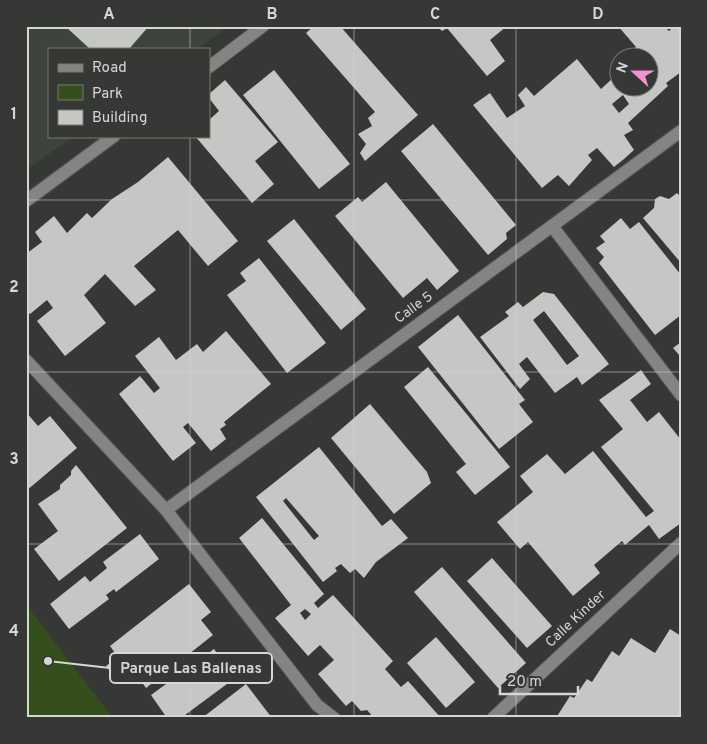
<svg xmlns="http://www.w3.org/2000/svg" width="707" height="744" font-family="Overpass,sans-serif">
	<rect width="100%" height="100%" fill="#363835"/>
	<polygon fill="#3e433b" points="26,26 229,26 198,49 49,49 49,136 74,136 26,170"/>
	<polygon fill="#344f1b" points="26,605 113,718 26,718"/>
	<g fill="#c4c7c3" fill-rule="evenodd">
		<polygon points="65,26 149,26 129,49 90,49"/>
		<polygon points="314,26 340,26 418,115 365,161 360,153 366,144 358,134 372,126 368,118 375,112 306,33"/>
		<polygon points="437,26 507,26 490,40 505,61 487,76 447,28 442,31"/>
		<path d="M 618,26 L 664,26 L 669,31 L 674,26 L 681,26 L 681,72 L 666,83 L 668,86 L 628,123 L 633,130 L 624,135 L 634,150 L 624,159 L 614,167 L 597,148 L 588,155 L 592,160 L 569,186 L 558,175 L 542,188 L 473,105 L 490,93 L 507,118 L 525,106 L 518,95 L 526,87 L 534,96 L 577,59 L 601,89 L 613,78 L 620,88 L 650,88 L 650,58 L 623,58 L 636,47 ZM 623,95 L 629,104 L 619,113 L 612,104 Z"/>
		<polygon points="274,70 350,164 319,189 243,95"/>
		<polygon points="225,80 278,142 255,161 274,184 252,203 195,136 209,136 209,120 219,111 209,98 209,94"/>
		<polygon points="433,124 516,225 506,233 507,239 488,255 401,151"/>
		<polygon points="168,157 238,241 208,266 178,230 134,266 156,290 135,306 105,274 84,295 106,323 65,356 37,321 53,308 47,300 30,314 26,310 26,254 42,242 35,232 54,216 67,233 87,213 92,218 112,199 138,182"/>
		<polygon points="386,182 459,271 437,290 427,278 403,298 335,216 358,197 362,202"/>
		<polygon points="677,193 681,197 681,263 643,218 654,208 655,199 660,196 669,199"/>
		<polygon points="621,218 630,229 639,222 681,275 681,315 655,335 599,263 604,257 596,248 605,242 600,236"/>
		<polygon points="294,219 366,309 341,330 267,241"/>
		<polygon points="259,258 326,343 287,373 227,295 246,281 240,273"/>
		<path d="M 543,292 L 554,294 L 609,364 L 582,385 L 577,377 L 555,393 L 527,357 L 519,364 L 530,379 L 520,389 L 480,337 L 509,316 L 505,312 L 518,302 L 523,307 ZM 544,311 L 579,356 L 567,365 L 533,320 Z"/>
		<polygon points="458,315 525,400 519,404 533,422 499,449 418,347"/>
		<polygon points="226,331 271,384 224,422 226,425 220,429 226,439 211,451 188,423 183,427 196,443 173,461 119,394 140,376 154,393 160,388 135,356 159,337 176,360 197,344 203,352"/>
		<polygon points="681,342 681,355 680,356 673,348"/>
		<polygon points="428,367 510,467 475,495 456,472 466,464 404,387"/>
		<polygon points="641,370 651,384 630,400 647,422 659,412 681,440 681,523 659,539 649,525 625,545 622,541 594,565 600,573 573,596 528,542 520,549 497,522 533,492 520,476 547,454 565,474 593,451 646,517 654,511 601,447 623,429 599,400"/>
		<polygon points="370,404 427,472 431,483 394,514 331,438"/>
		<polygon points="26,412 38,426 50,416 77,448 26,491"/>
		<path d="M 319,447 L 382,526 L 391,519 L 408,538 L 376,562 L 364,578 L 355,569 L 350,573 L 341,564 L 335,568 L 337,571 L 323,582 L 256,497 ZM 286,498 L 319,536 L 314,540 L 283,501 Z"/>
		<polygon points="76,465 127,528 59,581 34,549 58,531 38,504 60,489 60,485 71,475 71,471"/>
		<path d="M 262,518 L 324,594 L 314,603 L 318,608 L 333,595 L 393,661 L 385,669 L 401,687 L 408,681 L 441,718 L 374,718 L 367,710 L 361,711 L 352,701 L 346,706 L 318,674 L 334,660 L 320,645 L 308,656 L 275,618 L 291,605 L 239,538 ZM 305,609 L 311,614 L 305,620 L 300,613 Z"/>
		<polygon points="140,534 159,559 116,592 114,589 106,595 109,599 69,629 50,604 85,576 90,582 107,568 103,562"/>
		<polygon points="492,558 552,626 527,648 467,581"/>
		<polygon points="442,567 526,663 498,688 414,592"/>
		<polygon points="189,584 211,612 201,620 213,635 146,688 130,666 115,678 106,666 118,657 110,646"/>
		<polygon points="670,629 681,636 681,718 556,718 570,696 574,698 587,679 592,682 612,651 619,656 631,638 655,653"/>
		<polygon points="436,637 475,682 446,708 407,663"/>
		<polygon points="214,649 235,678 181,718 167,718 151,695"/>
		<polygon points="246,684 272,718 202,718"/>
	</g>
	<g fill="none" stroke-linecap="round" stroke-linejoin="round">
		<g stroke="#555654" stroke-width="14">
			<g id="minor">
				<polyline points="209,67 263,26"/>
				<polyline points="26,201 114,136"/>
				<polyline points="552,226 681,395"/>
				<polyline points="26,360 166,510 317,705 334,718"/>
				<polyline points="166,510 681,131"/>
				<polyline points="493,718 681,543"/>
			</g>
		</g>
		<use href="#minor" stroke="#838582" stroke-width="12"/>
	</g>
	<path fill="none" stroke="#d6d7d5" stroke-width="1" stroke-opacity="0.55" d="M 190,26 L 190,49M 354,26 L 354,718M 516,26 L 516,718M 190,136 L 190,718M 26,200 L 681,200M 26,372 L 681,372M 26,544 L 681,544"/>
	<g text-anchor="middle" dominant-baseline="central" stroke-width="5" stroke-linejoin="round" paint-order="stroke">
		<g font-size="14" fill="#d6d7d5" stroke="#363835">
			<text transform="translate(414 308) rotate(-36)">Calle 5</text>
			<text transform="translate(576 619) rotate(-43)">Calle Kinder</text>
		</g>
	</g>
	<path fill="none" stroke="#d6d7d5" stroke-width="2" d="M48 661L110 668"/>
	<circle fill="#d6d7d5" stroke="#363835" stroke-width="2" cx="48" cy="661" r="5"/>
	<rect fill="#363835" stroke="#d6d7d5" stroke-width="2" x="110" y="653" width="162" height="30" rx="5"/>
	<g font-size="15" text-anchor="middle" font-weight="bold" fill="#d6d7d5">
		<text x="191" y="673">Parque Las Ballenas</text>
	</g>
	<rect width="707" height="744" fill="none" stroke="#363835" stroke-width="55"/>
	<rect x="48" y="48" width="162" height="90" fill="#363835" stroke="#767875"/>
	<rect x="58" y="64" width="25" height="8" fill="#838582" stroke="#767875"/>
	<text x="92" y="72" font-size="15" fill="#d6d7d5">Road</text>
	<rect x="58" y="85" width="25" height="15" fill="#344f1b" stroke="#767875"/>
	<text x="92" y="98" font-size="15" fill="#d6d7d5">Park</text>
	<rect x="58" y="110" width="25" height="15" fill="#c4c7c3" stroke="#767875"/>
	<text x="92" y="122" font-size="15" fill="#d6d7d5">Building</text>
	<g transform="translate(634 72) rotate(291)"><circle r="24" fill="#363835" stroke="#767875"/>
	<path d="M0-4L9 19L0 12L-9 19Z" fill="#f590d1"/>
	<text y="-8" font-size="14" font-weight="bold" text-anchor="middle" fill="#d6d7d5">N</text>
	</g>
	<path d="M500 686v8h78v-8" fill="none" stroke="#d6d7d5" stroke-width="2.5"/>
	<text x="507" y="686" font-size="15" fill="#d6d7d5" stroke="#363835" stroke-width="4" paint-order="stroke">20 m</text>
	<rect x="28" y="28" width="652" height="688" fill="none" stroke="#d6d7d5" stroke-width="2"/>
	<g font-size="16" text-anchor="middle" font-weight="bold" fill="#d6d7d5">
		<text x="109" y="19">A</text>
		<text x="272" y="19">B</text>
		<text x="435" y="19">C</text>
		<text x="598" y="19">D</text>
		<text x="14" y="119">1</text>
		<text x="14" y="292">2</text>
		<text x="14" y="464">3</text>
		<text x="14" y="636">4</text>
	</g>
</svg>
